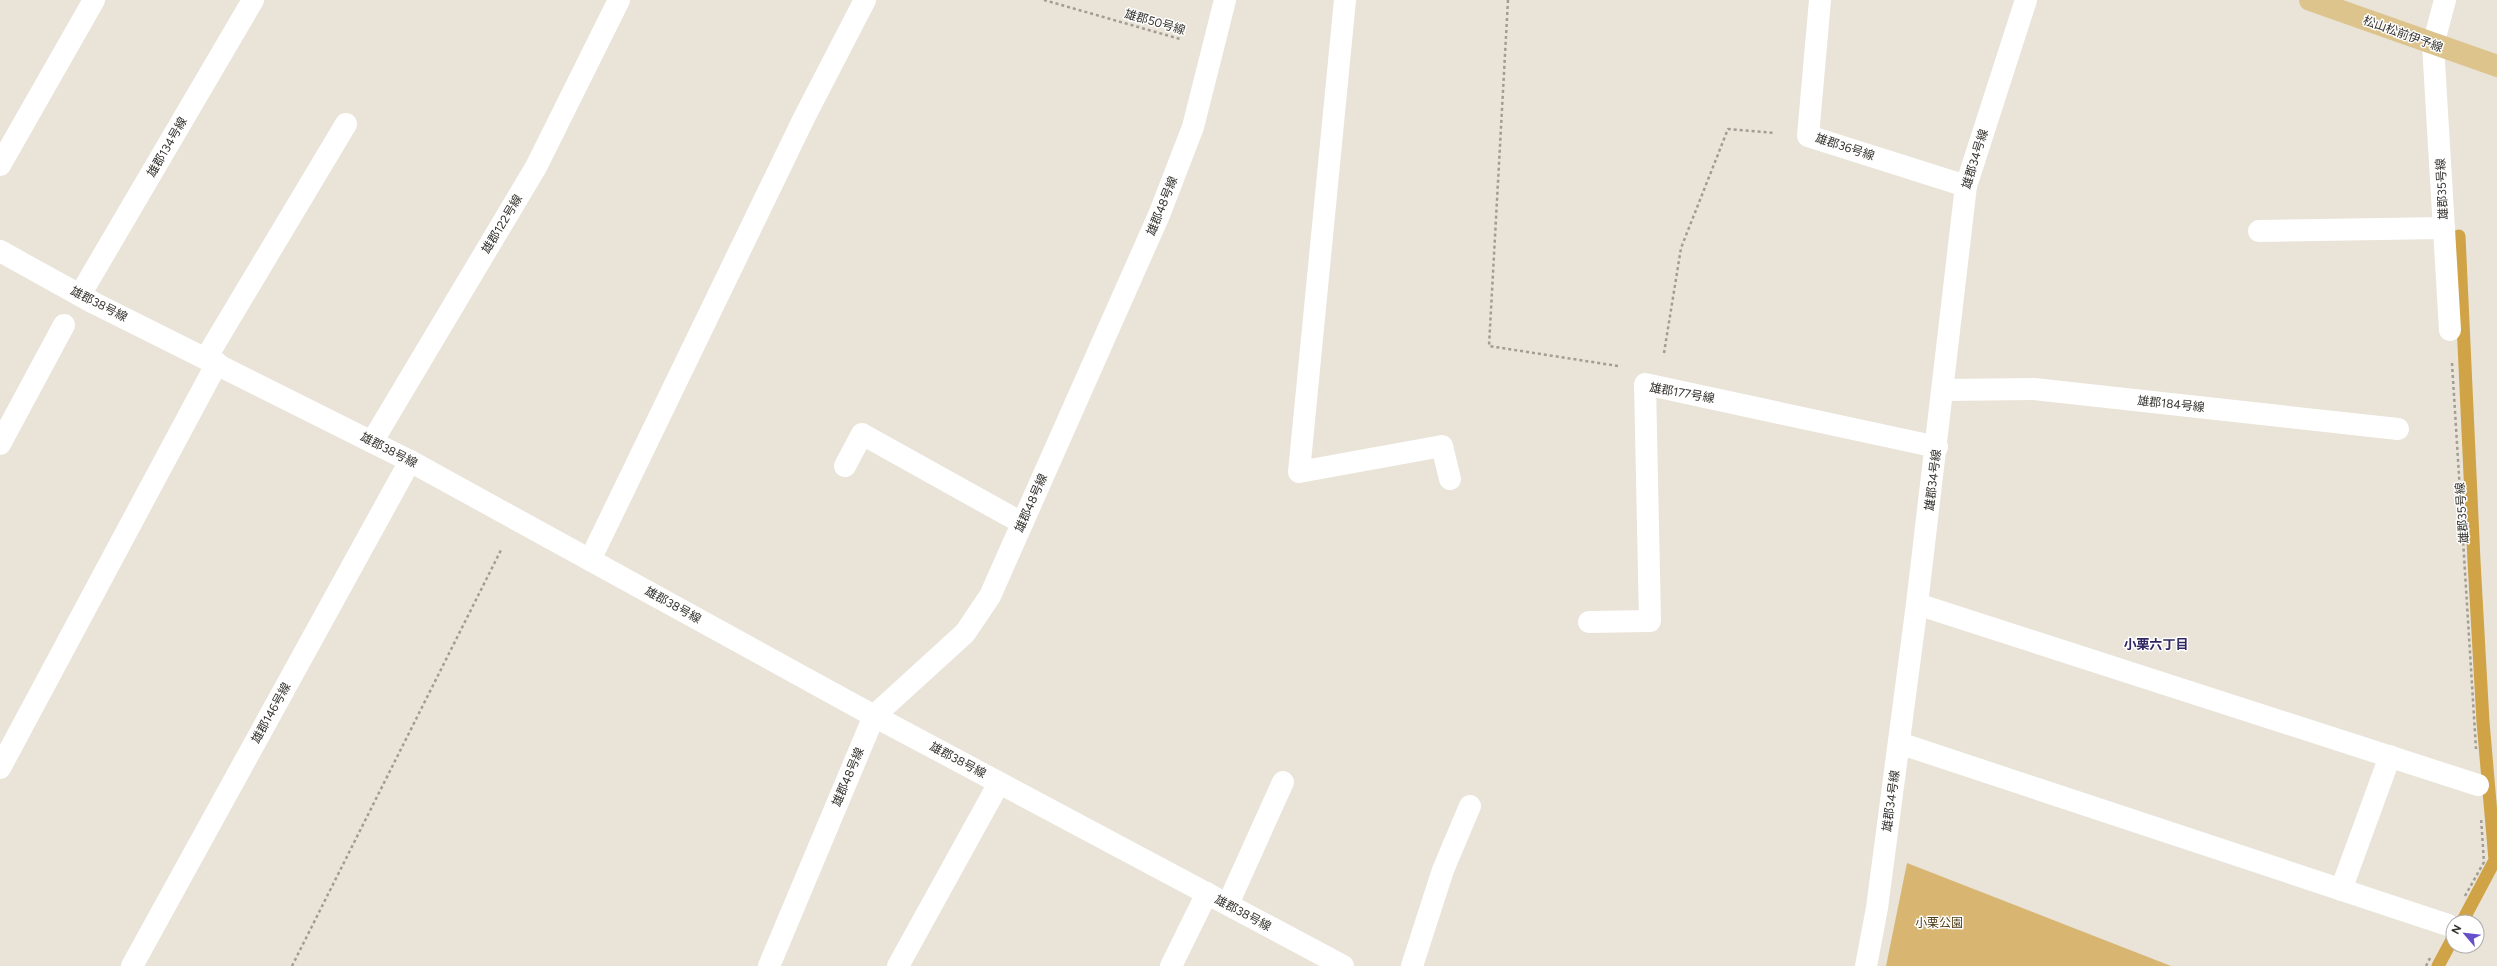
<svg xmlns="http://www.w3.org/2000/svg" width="2497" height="966" font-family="Figtree,'Noto Sans JP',sans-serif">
	<rect width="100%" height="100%" fill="#e9e3d8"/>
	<polygon fill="#d8b672" points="1907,863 2171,966 1886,966"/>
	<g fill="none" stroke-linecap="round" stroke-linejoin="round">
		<g stroke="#cfa346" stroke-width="13">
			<polyline points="2459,236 2474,561 2483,722 2495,860 2462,922"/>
			<polyline points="2438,966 2453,938"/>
		</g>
		<g stroke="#a19d94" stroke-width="2.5" stroke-dasharray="3 3" stroke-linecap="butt">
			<polyline points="1044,0 1180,39"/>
			<polyline points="1508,0 1489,346 1618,366"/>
			<polyline points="1664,353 1681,248 1728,129 1774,133"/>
			<polyline points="2452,363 2476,749"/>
			<polyline points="2465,896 2484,862 2481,818"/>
			<polyline points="292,966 501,550"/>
			<polyline points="2426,966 2431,956"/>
		</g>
		<g stroke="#fff" stroke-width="22">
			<polyline points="1345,0 1299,472 1442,446 1450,479"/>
			<polyline points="1820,0 1808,136 1966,186"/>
			<polyline points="2445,0 2433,45 2450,330"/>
			<polyline points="0,165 94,0"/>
			<polyline points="2259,231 2444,228"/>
			<polyline points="0,251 94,303 410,461 874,716 1343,966"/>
			<polyline points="80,295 253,0"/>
			<polyline points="206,358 346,124"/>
			<polyline points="1943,390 2034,389 2398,429"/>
			<polyline points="372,442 536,167 619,0"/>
			<polyline points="0,444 64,325"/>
			<polyline points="845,466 862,434 1022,523"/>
			<polyline points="590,560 804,118 865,0"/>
			<polyline points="1917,604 2478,785"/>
			<polyline points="1589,622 1650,621 1645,384 1937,447"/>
			<polyline points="1899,743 2448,925"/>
			<polyline points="0,768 217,363"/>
			<polyline points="2341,890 2390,756"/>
			<polyline points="1228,904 1283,782"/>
			<polyline points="132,966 410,461"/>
			<polyline points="769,966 874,716 965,633 990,596 1159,215 1193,127 1225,0"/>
			<polyline points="898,966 999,783"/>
			<polyline points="1171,966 1207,893"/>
			<polyline points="1412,966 1443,870 1470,806"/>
			<polyline points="1866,966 1877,908 1917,604 1966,186 2026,0"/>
		</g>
		<polyline stroke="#ddc48c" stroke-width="22" points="2310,0 2497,66"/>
	</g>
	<g text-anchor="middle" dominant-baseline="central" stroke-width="3" stroke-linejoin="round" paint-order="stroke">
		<g font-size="12" fill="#35332f" stroke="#fff">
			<text transform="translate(1155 22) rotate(16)">雄郡50号線</text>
			<text transform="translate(2403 34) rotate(20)">松山松前伊予線</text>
			<text transform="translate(167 147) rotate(-60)">雄郡134号線</text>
			<text transform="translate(1845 147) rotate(18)">雄郡36号線</text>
			<text transform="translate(1975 159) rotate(-73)">雄郡34号線</text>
			<text transform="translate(2442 189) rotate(-93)">雄郡35号線</text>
			<text transform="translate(1162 206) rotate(-68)">雄郡48号線</text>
			<text transform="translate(502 224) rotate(-59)">雄郡122号線</text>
			<text transform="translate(99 304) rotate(27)">雄郡38号線</text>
			<text transform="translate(1682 393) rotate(10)">雄郡177号線</text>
			<text transform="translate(2171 404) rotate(6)">雄郡184号線</text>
			<text transform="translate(389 450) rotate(27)">雄郡38号線</text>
			<text transform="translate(1933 480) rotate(-83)">雄郡34号線</text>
			<text transform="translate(1031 503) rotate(-66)">雄郡48号線</text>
			<text transform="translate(2462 513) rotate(-94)">雄郡35号線</text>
			<text transform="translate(673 605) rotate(29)">雄郡38号線</text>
			<text transform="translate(271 713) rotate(-61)">雄郡146号線</text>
			<text transform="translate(958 760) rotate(28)">雄郡38号線</text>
			<text transform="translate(848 777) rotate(-67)">雄郡48号線</text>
			<text transform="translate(1891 801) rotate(-82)">雄郡34号線</text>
			<text transform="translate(1243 913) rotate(28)">雄郡38号線</text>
		</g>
		<g font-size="12" fill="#4f3c15" stroke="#fff">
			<text x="1939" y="923">小栗公園</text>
		</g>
		<g font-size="13" font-weight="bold" fill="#302661" stroke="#fff">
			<text x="2156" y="644">小栗六丁目</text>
		</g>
	</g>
	<g transform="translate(2465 934) rotate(298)"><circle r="19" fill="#ffffff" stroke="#aeadac"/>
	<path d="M0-3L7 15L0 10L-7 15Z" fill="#6650c9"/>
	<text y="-6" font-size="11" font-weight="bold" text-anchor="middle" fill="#35332f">N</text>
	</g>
</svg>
